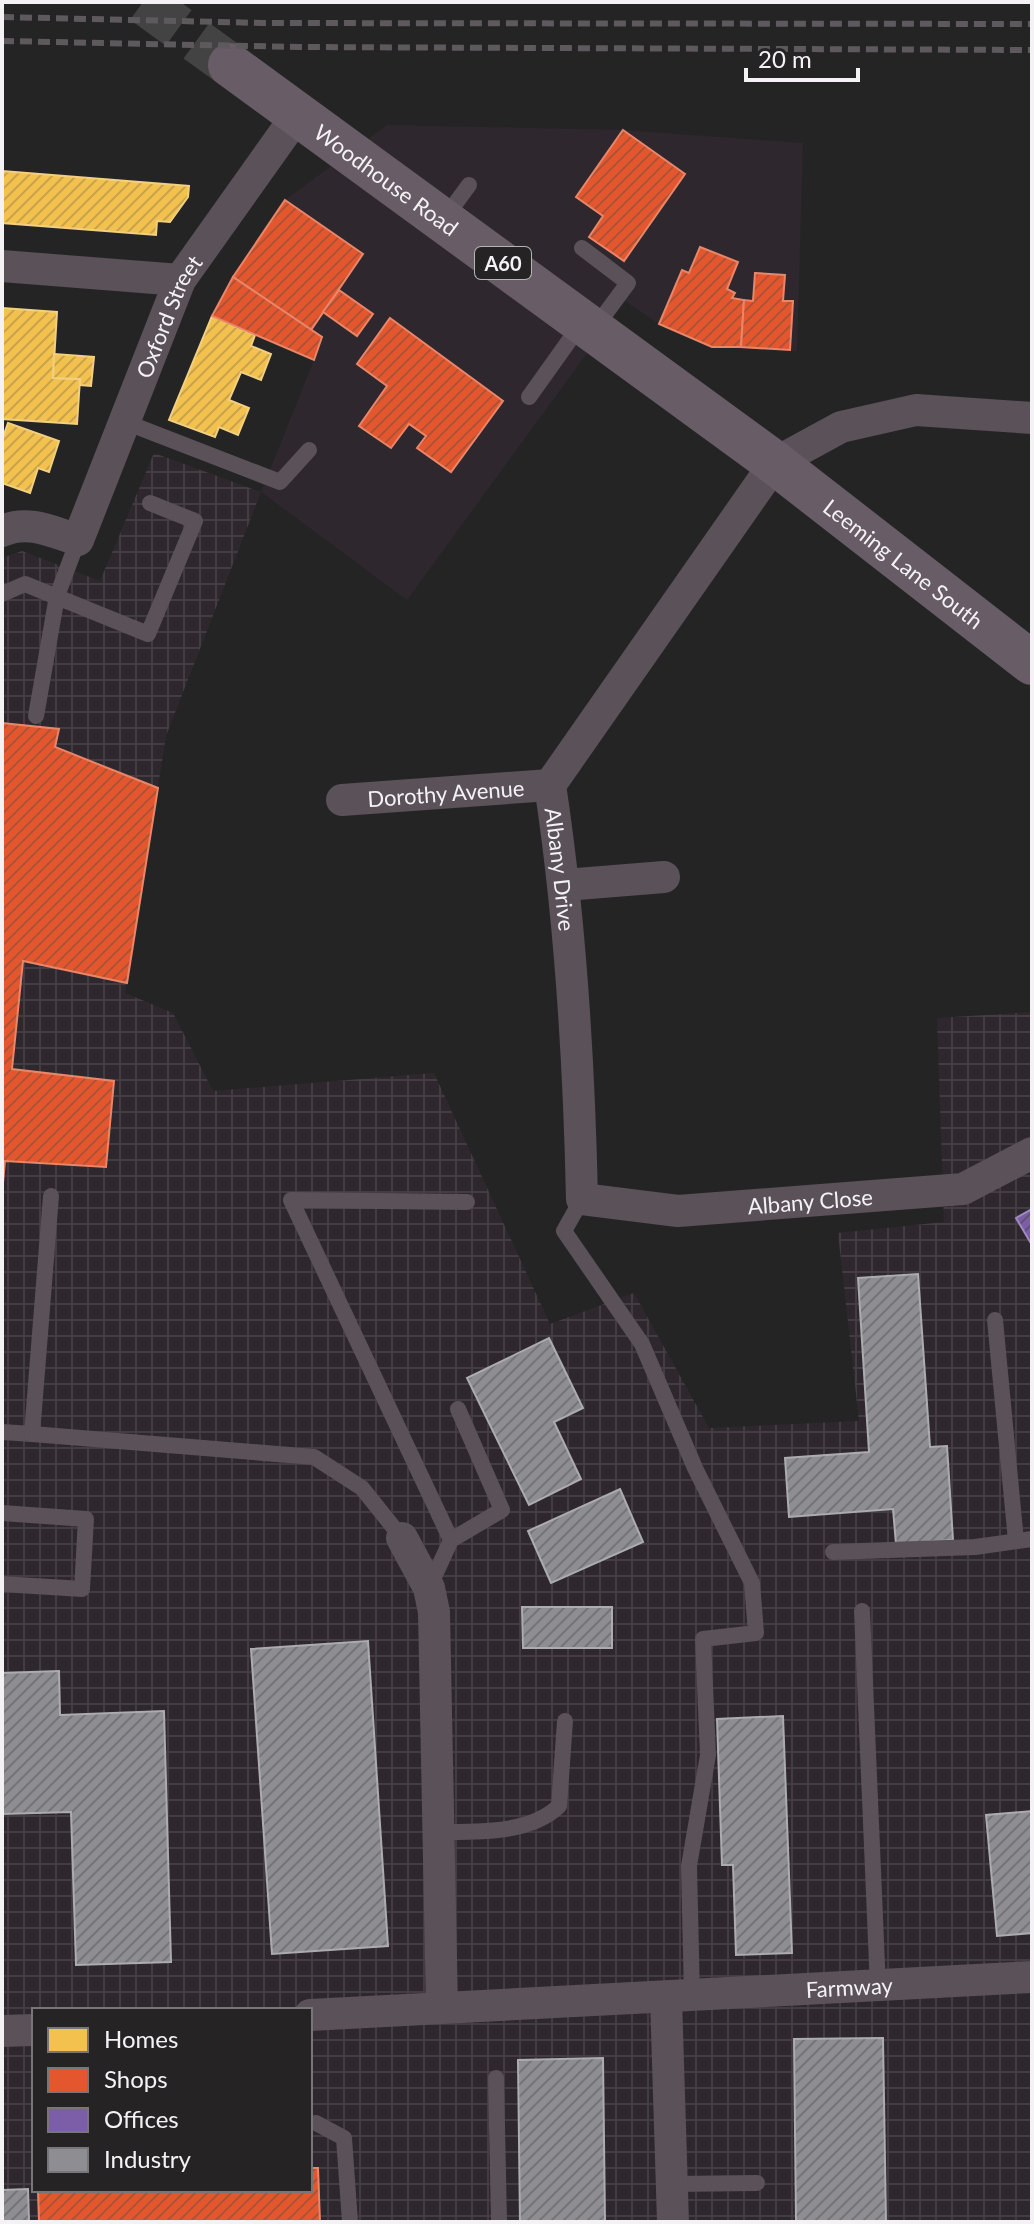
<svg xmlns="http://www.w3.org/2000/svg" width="1034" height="2224" font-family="Lato,sans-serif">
	<defs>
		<pattern id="industrial-grid" width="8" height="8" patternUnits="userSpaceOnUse" patternTransform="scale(2)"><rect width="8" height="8" fill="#2e272d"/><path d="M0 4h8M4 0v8" fill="none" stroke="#433c42"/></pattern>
		<pattern id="homes-hatch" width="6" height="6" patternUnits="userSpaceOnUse" patternTransform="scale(2)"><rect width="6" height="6" fill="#f2c14e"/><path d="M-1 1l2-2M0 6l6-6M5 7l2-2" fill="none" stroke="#c8a34d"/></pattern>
		<pattern id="shops-hatch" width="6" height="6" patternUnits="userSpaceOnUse" patternTransform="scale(2)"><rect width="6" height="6" fill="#e4572e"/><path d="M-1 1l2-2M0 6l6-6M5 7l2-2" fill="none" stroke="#ae5237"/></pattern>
		<pattern id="offices-hatch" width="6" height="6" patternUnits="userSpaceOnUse" patternTransform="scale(2)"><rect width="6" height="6" fill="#7b5ea7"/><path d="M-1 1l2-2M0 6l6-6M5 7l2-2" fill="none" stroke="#605273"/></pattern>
		<pattern id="industry-hatch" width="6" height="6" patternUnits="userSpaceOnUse" patternTransform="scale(2)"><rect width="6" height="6" fill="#8d8d92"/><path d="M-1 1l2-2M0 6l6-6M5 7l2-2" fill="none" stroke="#757578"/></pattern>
	</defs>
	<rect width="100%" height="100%" fill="#252425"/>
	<polygon fill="#2e272d" points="387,125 623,130 803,143 797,351 712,347 659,324 625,301 407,600 261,492 314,360 212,317 233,277 285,200"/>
	<path fill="url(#industrial-grid)" fill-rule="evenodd" d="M 154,453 L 261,492 L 166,736 L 125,993 L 173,1013 L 213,1091 L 434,1073 L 550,1324 L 634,1293 L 709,1428 L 859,1421 L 838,1233 L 944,1222 L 937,1018 L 1032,1012 L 1032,2222 L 2,2222 L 2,558 L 22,551 L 100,581 ZM 34,2010 L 310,2010 L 310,2190 L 34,2190 Z"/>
	<g fill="url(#homes-hatch)" stroke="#f3d080" stroke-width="2">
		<polygon points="2,171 189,186 188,197 170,222 157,221 156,235 2,223"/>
		<polygon points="2,308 57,312 53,378 80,379 77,424 2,419"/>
		<polygon points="212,316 255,335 251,346 271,354 261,380 241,372 229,400 249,408 238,435 219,427 215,437 169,420"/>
		<polygon points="54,354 94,357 91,386 80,385 80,379 53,378"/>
		<polygon points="8,423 59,441 49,472 38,468 30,493 2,483 2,440"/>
	</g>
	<g fill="url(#shops-hatch)" stroke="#e98669" stroke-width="2">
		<polygon points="623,130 685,174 624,261 589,237 603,216 576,197"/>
		<polygon points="285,200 363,254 311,330 233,277"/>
		<polygon points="700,247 738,262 727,289 735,293 732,298 744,300 741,347 712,347 659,324 682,270 689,273"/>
		<polygon points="755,273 785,275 783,301 793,301 790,350 741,347 744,300 753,301"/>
		<polygon points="233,277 322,337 314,360 212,316"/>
		<polygon points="339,290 373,314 357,336 323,312"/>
		<polygon points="390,318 503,401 451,472 417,448 426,436 409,424 391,448 359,426 387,386 357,364"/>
		<polygon points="2,723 59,729 55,747 158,788 127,983 23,961 12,1069 114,1081 106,1167 5,1161 2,1194"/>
		<polygon points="310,2168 318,2168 320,2222 39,2222 38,2190 310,2190"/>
	</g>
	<polygon fill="url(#offices-hatch)" stroke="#9f8abe" stroke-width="2" points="1032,1209 1032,1245 1016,1218"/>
	<g fill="url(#industry-hatch)" stroke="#acabaf" stroke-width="2">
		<polygon points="918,1274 930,1447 947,1446 953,1540 896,1544 893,1509 789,1517 785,1458 869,1452 858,1278"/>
		<polygon points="549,1338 583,1408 554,1422 581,1479 529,1505 467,1378"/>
		<polygon points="620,1489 643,1542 551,1583 528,1531"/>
		<polygon points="522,1607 612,1607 612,1648 523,1648"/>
		<polygon points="368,1641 388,1946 272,1954 251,1649"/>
		<polygon points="59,1671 60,1715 164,1711 171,1962 76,1965 71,1812 2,1814 2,1673"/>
		<polygon points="783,1716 792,1953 736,1955 733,1865 722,1865 717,1719"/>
		<polygon points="1032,1811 1032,1933 997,1936 986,1815"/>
		<polygon points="883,2038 886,2222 796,2222 794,2039"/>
		<polygon points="603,2058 605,2222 520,2222 518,2060"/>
		<polygon points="28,2189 29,2222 2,2222 2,2190"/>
	</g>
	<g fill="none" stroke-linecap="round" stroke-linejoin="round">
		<polyline stroke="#444344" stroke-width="44" stroke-dasharray="44 22" stroke-linecap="butt" points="143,2 230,65"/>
		<g stroke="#5a5159" stroke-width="16">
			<polyline points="444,219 469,185"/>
			<polyline points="582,248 628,283 594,329"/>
			<polyline points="529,397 581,324"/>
			<polyline points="125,422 280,482 309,450"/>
			<polyline points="2,594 25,584 148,634 195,521 150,503"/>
			<polyline points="36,716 57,596 78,540"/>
			<polyline points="582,1199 564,1231 642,1344 695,1468 752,1583 756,1633 703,1639 708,1755 689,1866 692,1997"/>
			<polyline points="995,1320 1016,1541"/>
			<polyline points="2,1432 32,1434 51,1196"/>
			<polyline points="32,1434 314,1457 362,1488 402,1538"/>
			<polyline points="2,1513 86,1519 82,1589 2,1584"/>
			<polyline points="451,1540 291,1200 467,1202"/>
			<polyline points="833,1552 975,1547 1032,1539"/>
			<polyline points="429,1588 451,1540 502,1510 458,1409"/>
			<polyline points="862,1611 878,1988"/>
			<path d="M 439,1832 C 478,1832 530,1834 559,1806 L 565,1721"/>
			<polyline points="496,2078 499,2222"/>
			<polyline points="316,2123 344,2138 350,2222"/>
			<polyline points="672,2184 757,2183"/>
		</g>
		<g stroke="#5a5159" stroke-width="32">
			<polyline points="2,266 180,280"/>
			<path id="s1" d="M 1032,418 L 916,410 L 841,427 L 775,463 L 550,785 C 571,923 579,1060 582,1199 L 678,1211 L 963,1189 L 1032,1153"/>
			<path id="s2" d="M 2,531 C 28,519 53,532 78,540 L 180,280 L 298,114"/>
			<path id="s3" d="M 342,800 L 550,785"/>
			<polyline points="565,885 664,877"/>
			<polyline points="402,1538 429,1588 434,1612 442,2008"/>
			<polyline points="666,1999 673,2222"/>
			<path id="s4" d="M 310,2015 L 1032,1977"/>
			<polyline points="2,2031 34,2030"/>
		</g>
		<path stroke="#685c66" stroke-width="44" id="s5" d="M 230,65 L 775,463 L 1032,663"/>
		<g stroke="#5e595d" stroke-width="6" stroke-dasharray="12 6" stroke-linecap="butt">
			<polyline points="2,17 264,23 1032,24"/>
			<polyline points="2,41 299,47 1032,50"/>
		</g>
	</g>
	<g text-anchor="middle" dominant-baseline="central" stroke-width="8" stroke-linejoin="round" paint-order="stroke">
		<rect fill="#262325" stroke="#b6b4b6" stroke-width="2" x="475" y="247" width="56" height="32" rx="6"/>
		<g font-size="20" font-weight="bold" fill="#f4f2f4">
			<text x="503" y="263">A60</text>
		</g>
		<g font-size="22" fill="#f4f2f4" stroke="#262325">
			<text stroke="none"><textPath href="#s5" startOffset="194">Woodhouse Road</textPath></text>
			<text stroke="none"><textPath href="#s2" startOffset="320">Oxford Street</textPath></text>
			<text stroke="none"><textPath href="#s5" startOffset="838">Leeming Lane South</textPath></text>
			<text stroke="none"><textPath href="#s3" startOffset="104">Dorothy Avenue</textPath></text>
			<text stroke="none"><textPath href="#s1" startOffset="746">Albany Drive</textPath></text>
			<text stroke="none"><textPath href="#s1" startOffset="1306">Albany Close</textPath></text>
			<text stroke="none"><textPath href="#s4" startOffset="540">Farmway</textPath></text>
		</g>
	</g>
	<rect width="1034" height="2224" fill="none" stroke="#f4f2f4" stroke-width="8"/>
	<rect x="32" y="2008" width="280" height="184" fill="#262325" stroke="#787678" stroke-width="2"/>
	<rect x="48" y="2028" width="40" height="24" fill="#f2c14e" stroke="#787678" stroke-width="2"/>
	<text x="104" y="2048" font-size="24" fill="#f4f2f4">Homes</text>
	<rect x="48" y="2068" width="40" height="24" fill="#e4572e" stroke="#787678" stroke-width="2"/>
	<text x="104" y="2088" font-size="24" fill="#f4f2f4">Shops</text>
	<rect x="48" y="2108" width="40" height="24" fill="#7b5ea7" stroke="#787678" stroke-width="2"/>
	<text x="104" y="2128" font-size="24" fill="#f4f2f4">Offices</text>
	<rect x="48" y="2148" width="40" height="24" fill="#8d8d92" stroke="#787678" stroke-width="2"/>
	<text x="104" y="2168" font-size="24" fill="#f4f2f4">Industry</text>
	<path d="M746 68v12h112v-12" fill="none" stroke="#f4f2f4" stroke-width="4"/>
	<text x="758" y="68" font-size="24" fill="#f4f2f4" stroke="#262325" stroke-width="6" paint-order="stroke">20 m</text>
</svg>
